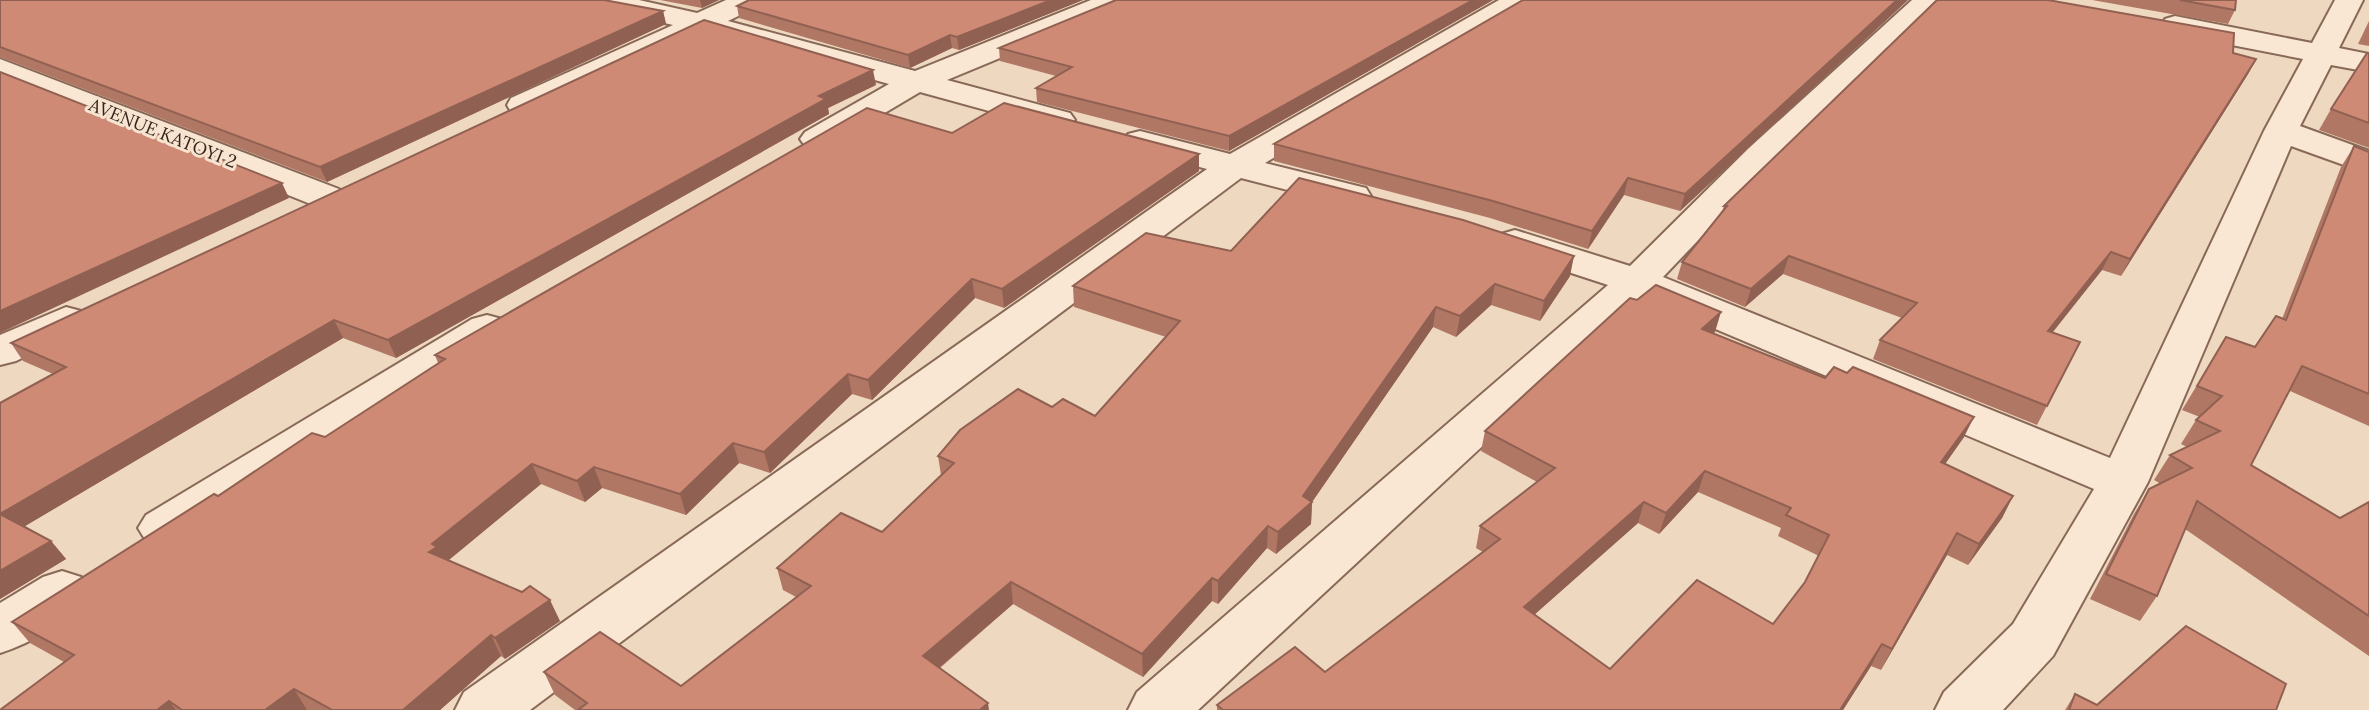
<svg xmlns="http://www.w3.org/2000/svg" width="2369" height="710" font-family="Lora,serif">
	<rect width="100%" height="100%" fill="#efd8c0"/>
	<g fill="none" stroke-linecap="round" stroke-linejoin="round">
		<g stroke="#886958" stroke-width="4">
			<g id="minor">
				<polygon points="586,0 639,0 697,13 726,0 763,0 759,6 728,21 915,71 1091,0 1129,0 1125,6 947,80 1070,113 1075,120 1070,127 1058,130 920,92 829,146 817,149 805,146 800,139 805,132 889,84 703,32 535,112 523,115 511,112 507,105 511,98 673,25 590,6"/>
				<polygon points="1499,0 1533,0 1529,6 1265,163 1366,188 1371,196 1366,204 1353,207 1241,178 530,710 455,710 464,692 1207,169 1128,148 1123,141 1128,134 1140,131 1230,154"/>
				<polygon points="1912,0 1942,0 1773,162 1663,277 2110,458 2264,131 2303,59 2175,34 2165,31 2161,25 2165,19 2175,16 2312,43 2335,0 2363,0 2339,48 2369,54 2369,72 2331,65 2300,126 2369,151 2369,174 2291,146 2148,482 2053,656 2003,710 1935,710 1944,692 2013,624 2094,489 1642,298 1198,710 1128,710 1137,692 1608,285 1501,250 1496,242 1501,234 1515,230 1630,266 1749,148"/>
				<polygon points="0,59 339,189 344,197 339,205 326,208 313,205 0,79"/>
				<polygon points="66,307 81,311 87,320 81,329 16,361 0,365 0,335"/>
				<polygon points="487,315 502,319 508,328 502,337 182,541 164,546 146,541 138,528 146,515 472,319"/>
				<path d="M 62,571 L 81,577 L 89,592 C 74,620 31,643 0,653 L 0,603 L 43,577 Z"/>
			</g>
		</g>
		<use href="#minor" fill="#f9e7d3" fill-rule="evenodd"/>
	</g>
	<g fill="#b17765" fill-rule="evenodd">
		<polygon points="0,0 663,11 666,24 327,182 0,57"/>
		<polygon points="660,0 719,0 702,8"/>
		<polygon points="1083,0 959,50 952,48 910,68 739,18 737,6"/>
		<polygon points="1493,0 1229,151 1037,102 1036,88 1056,76 1000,61 999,48"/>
		<polygon points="1523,0 1908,0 1680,211 1624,195 1588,249 1490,218 1274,161 1274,144"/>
		<polygon points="2092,0 2236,0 2235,10 2228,24"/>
		<polygon points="2369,21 2369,46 2358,44"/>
		<polygon points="2233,53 2256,59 2248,74 2121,276 2102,270 2053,332 2080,342 2037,425 1873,359 1880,340 1902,318 1783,274 1745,307 1677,279 1682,262 1722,212 1724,206"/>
		<polygon points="2369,53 2369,148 2319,130 2331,109"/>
		<polygon points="876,85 828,108 829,114 396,358 343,338 25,526 51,541 66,559 0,599 53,374 23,361 11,343"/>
		<polygon points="952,133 1199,154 1199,171 1004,308 975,298 872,400 852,394 770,473 739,463 686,515 602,488 585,502 541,484 449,560 560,621 505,659 501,656 440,710 0,710 64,662 30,643 12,622 218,496 325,437 438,363 435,355"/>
		<polygon points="2354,146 2369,152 2369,426 2290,391 2251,465 2340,518 2369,502 2369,656 2185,529 2157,596 2140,621 2090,599 2134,514 2149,489 2161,484 2154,480 2170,455 2187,447 2181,444 2196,420 2200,417 2182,410 2226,337 2255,347 2282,319 2341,167"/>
		<polygon points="1231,251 1570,276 1540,321 1491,305 1456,337 1433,327 1312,502 1311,524 1276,554 1267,548 1218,604 1212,601 1143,677 1013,604 940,668 989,710 575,710 555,695 544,672 681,686 796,597 783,590 777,568 882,532 941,475 938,456 1052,407 1095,416 1166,337 1074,307 1073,286"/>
		<path d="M 1715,332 L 1714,333 L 1964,437 L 1945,464 L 2013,496 L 2002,518 L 1968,565 L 1947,555 L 1881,670 L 1871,666 L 1843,710 L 1217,710 L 1217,705 L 1325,672 L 1483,552 L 1476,548 L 1480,526 L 1537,482 L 1481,451 L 1485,431 ZM 1698,492 L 1781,528 L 1778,536 L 1819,556 L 1805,582 L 1773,624 L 1610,669 L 1534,615 L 1638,523 L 1659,534 Z"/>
		<polygon points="2075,694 2097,705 2276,710 2065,710"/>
	</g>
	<g fill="#906152">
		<polygon points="700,0 719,0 702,8"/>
		<polygon points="1051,0 1083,0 959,50 957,37"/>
		<polygon points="1473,0 1493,0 1229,151 1229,136"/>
		<polygon points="1897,0 1908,0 1680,211 1685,194"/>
		<polygon points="663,11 666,24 327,182 320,167"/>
		<polygon points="950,35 952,48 910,68 908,55"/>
		<polygon points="2256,59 2248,74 2121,276 2130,259"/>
		<polygon points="873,70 876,85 828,108 829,114 396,358 388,340 819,96"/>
		<polygon points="1199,154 1199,171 1004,308 1002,289"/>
		<polygon points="1628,178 1624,195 1588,249 1592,231"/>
		<polygon points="282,183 289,198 0,333 0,311"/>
		<polygon points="2111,252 2102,270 2039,349 2048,331"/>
		<polygon points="1574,256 1570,276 1540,321 1544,301"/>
		<polygon points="1789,256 1783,274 1745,307 1751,289"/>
		<polygon points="972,279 975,298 872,400 868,380"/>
		<polygon points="1495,284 1491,305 1456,337 1460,316"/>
		<polygon points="1436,307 1433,327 1312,502 1311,524 1276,554 1278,532"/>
		<polygon points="1721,312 1715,332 1696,349 1702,329"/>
		<polygon points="334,320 343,338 15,532 0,514"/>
		<polygon points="848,374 852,394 770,473 764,452"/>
		<polygon points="1974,417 1964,437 1931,484 1941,462"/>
		<polygon points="733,443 739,463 686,515 680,494"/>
		<polygon points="532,464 541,484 445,563 429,552 432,544"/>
		<polygon points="594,467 602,488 585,502 577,481"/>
		<polygon points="1705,471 1698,492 1659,534 1666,513"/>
		<polygon points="2013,496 2002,518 1968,565 1979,544"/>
		<polygon points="1644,502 1638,523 1518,629 1524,607"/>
		<polygon points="1268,526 1267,548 1218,604 1218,581"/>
		<polygon points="1957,533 1947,555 1881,670 1892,649"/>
		<polygon points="51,541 66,559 0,599 0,571"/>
		<polygon points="1212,578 1212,601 1143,677 1142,654"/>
		<polygon points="1011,582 1013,604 927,678 923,656"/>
		<polygon points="550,600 560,621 505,659 495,638"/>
		<polygon points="491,635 501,656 440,710 403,710"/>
		<polygon points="1882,644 1871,666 1843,710 1840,710"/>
		<polygon points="294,689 307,710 265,710"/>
		<polygon points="169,701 176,710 157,710"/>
		<polygon points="988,703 989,710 980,710"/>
	</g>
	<g fill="#ce8a75" stroke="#906152" stroke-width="2" fill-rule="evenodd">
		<polygon points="0,0 604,0 663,11 320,167 0,47"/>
		<polygon points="749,0 1051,0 957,37 950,35 908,55 737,6"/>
		<polygon points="1116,0 1473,0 1229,136 1036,88 1072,67 999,48"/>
		<polygon points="1523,0 1897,0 1685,194 1628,178 1592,231 1493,201 1274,144"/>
		<polygon points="1937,0 2048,0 2234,33 2233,53 2256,59 2130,259 2111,252 2048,331 2080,342 2047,406 1880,340 1917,303 1789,256 1751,289 1682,262 1727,206 1724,206"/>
		<polygon points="2180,0 2236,0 2235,10"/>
		<polygon points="704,20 873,70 819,96 826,99 388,340 334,320 0,514 51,541 0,571 0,403 66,367 11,343"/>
		<polygon points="2367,53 2369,53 2369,123 2331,109"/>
		<polygon points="0,72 282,183 0,311"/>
		<polygon points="1004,103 1199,154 1002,289 972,279 868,380 848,374 764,452 733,443 680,494 594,467 577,481 532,464 432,544 437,547 429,552 522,592 530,586 550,600 495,638 491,635 403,710 332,710 294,689 265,710 182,710 169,701 157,710 0,710 74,655 12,622 214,494 218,496 312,433 325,437 445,359 435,355 867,108 952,133"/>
		<polygon points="2354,146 2369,152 2369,394 2302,366 2251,465 2340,518 2369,502 2369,616 2197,501 2157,596 2106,574 2149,489 2192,468 2170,455 2220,431 2196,420 2222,396 2197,386 2226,337 2255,347 2276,316 2286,320"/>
		<polygon points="1299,178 1463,220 1574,256 1544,301 1495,284 1460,316 1436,307 1303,496 1312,502 1278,532 1268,526 1218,581 1212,578 1142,654 1011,582 923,656 988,703 980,710 578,710 587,703 544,672 600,632 681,686 811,586 777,568 841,513 882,532 954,463 938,456 960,430 1018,389 1052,407 1063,399 1095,416 1180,321 1073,286 1146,233 1231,251"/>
		<path d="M 1656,285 L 1721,312 L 1702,329 L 1825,378 L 1834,367 L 1847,373 L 1853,367 L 1974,417 L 1941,462 L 2013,496 L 1979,544 L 1957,533 L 1892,649 L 1882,644 L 1840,710 L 1223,710 L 1217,705 L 1295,647 L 1325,672 L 1500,539 L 1480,526 L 1555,468 L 1485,431 L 1630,298 L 1637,300 ZM 1705,471 L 1791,508 L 1786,515 L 1829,535 L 1805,582 L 1773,624 L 1697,580 L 1610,669 L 1524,607 L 1644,502 L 1666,513 Z"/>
		<polygon points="2186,626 2286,684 2276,710 2069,710 2075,694 2097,705"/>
	</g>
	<g text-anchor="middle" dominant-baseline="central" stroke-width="6" stroke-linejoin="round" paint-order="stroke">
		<g font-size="18" fill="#37251c" stroke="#f6e4d0">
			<text transform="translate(163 133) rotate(22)">AVENUE KATOYI 2</text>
		</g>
	</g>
</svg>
